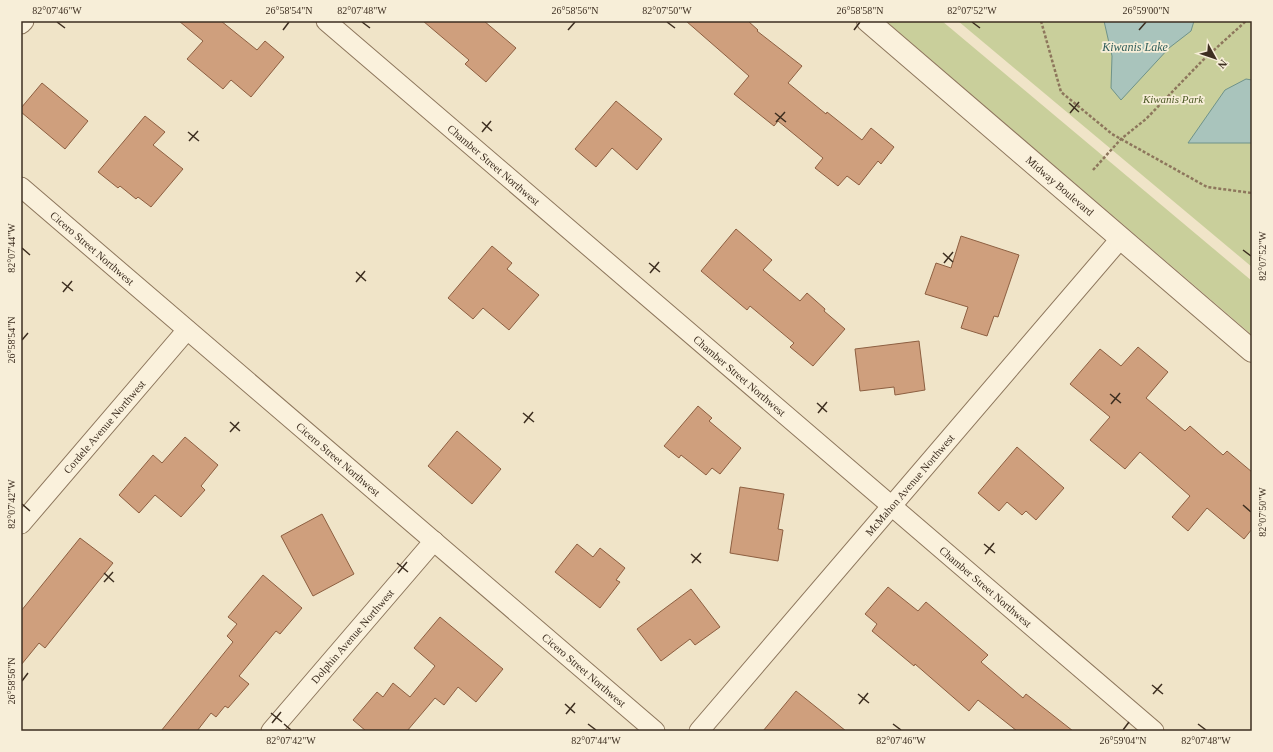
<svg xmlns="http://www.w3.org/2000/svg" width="1273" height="752" font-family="Georgia,serif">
	<rect width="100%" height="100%" fill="#f0e4c8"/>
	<g fill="#c9cf9b">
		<polygon points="886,21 942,21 1252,281 1252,335"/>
		<polygon points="958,21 1252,21 1252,267"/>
	</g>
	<g fill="#a9c4bc" stroke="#6f938a">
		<polygon points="1104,21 1194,21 1191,31 1169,48 1121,100 1111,88 1112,56"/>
		<polygon points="1246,79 1252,80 1252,143 1188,143 1225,90"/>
	</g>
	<g fill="#cf9f7d" stroke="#8d5f41">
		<polygon points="179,21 221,21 257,50 265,41 284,57 251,97 231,80 223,89 187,59 203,41"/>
		<polygon points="423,21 484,21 516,48 486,82 465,64 469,60"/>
		<polygon points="686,21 748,21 758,30 757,31 802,66 788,83 826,114 827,112 862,140 871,128 894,147 881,164 878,161 859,185 847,176 838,186 815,168 823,158 778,121 774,126 734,94 749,76"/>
		<polygon points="42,83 88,121 65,149 21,112 21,108"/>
		<polygon points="616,101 662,139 637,170 612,148 596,167 575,149"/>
		<polygon points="145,116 165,132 153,145 183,169 151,207 138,197 136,199 120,186 118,188 98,172"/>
		<polygon points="736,229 772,260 763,270 800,301 807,293 825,309 824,311 845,329 813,366 790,347 794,343 750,306 747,310 701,271"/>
		<polygon points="961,236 1019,255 998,317 994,316 987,336 961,328 968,307 925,294 936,263 951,268"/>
		<polygon points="492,246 512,263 507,269 539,295 509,330 483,308 473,319 448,298"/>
		<polygon points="919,341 925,390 895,395 894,387 860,391 855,349"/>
		<polygon points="1138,347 1168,372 1146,398 1185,431 1190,426 1223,455 1227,451 1252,472 1252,529 1244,539 1207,508 1188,531 1172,517 1190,496 1140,452 1125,469 1090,440 1110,417 1070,384 1100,349 1121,366"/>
		<polygon points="698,406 712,418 709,421 741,448 720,474 712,468 706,475 681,455 679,458 664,446"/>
		<polygon points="457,431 501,469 472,504 428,466"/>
		<polygon points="185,437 218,465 201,486 205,490 181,517 155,495 139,513 119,495 153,455 162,463"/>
		<polygon points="1017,447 1064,488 1036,520 1026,511 1022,515 1007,502 999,511 978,493"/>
		<polygon points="740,487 784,494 778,529 783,530 778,561 730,553"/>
		<polygon points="322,514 354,574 313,596 281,536"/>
		<polygon points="80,538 113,563 45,648 39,643 21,665 21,611"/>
		<polygon points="577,544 593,557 600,548 625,568 616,580 620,582 600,608 555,572"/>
		<polygon points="263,575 302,608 280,634 276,631 239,676 249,684 228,708 225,706 216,717 211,713 197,731 161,731 233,642 227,636 237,624 228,617"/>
		<polygon points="888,587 918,611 926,602 988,655 981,662 1023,698 1026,694 1073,731 1017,731 978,700 969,711 915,664 914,666 872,631 877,624 865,614"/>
		<polygon points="691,589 720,627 695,645 690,639 661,661 637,629"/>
		<polygon points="440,617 503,669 476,702 458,687 444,705 435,698 407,731 366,731 353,720 377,692 383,697 393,683 410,697 435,666 414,648"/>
		<polygon points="796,691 846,731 763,731"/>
	</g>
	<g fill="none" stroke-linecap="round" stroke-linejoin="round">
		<g stroke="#8d765c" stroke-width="21">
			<g id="minor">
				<path id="s1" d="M 326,21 L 1154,731"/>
				<polyline points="21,24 24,21"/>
				<path id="s2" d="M 21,187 L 655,731"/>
				<path id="s3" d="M 21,524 L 187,330"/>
				<path id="s4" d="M 271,731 L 434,541"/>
				<path id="s5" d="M 699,731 L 1121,238"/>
			</g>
		</g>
		<g stroke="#8d765c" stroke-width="24">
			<g id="tertiary">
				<path id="s6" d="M 868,21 L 1252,351"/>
			</g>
		</g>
		<g stroke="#8d765c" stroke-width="2.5" stroke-dasharray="3 2" stroke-linecap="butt">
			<polyline points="1041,21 1061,92 1112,134 1207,187 1252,193"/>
			<polyline points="1093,170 1121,139 1146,119 1202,61 1246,21"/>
		</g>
		<use href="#minor" stroke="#faf1dc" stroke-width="19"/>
		<use href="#tertiary" stroke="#faf1dc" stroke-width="22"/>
	</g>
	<path fill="none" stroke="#3d2e20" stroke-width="1.5" d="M 57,22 L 65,28M 362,22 L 370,28M 667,22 L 675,28M 972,22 L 980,28M 283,30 L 289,22M 568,30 L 575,22M 854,30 L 860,22M 1139,30 L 1146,22M 1069,103 L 1079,112M 775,113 L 786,122M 1070,113 L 1079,102M 482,122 L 492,131M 776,122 L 785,112M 188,132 L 199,141M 482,132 L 491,121M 189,141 L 198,131M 22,248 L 30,255M 1243,250 L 1251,256M 943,253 L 953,262M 649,263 L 660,272M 944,263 L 953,252M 356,272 L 366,281M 650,273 L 659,262M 62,282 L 73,291M 356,282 L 365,271M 63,292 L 72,281M 22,340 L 28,333M 1110,394 L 1121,403M 817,403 L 827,412M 1111,404 L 1120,393M 523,413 L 534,422M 818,413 L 827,402M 230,422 L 240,431M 524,423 L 533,412M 230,432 L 239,422M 22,504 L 30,511M 1243,505 L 1251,512M 984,544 L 995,553M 691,554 L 701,563M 985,554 L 994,543M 397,563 L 408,572M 692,563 L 701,553M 104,573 L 114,582M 398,573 L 407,562M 104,582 L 113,572M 22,681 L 28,673M 1152,685 L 1163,694M 858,694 L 869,703M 1153,694 L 1162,684M 565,704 L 575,713M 859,704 L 868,693M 271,713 L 282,722M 566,714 L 575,703M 272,723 L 281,712M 284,724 L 291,730M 588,724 L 596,730M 893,724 L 901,730M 1198,724 L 1206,730M 1123,730 L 1129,722"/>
	<g text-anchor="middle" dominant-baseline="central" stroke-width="3.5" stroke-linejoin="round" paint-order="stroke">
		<g font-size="11" font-style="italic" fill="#4d5a26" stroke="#f7eed8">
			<text x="1173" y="99">Kiwanis Park</text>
		</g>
		<g font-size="11" fill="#3d2e20" stroke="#f7eed8">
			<text stroke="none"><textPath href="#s1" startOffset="221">Chamber Street Northwest</textPath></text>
			<text stroke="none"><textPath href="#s6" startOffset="253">Midway Boulevard</textPath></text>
			<text stroke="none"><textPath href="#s2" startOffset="94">Cicero Street Northwest</textPath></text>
			<text stroke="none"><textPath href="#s1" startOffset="545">Chamber Street Northwest</textPath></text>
			<text stroke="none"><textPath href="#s3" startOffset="128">Cordele Avenue Northwest</textPath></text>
			<text stroke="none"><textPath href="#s2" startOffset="418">Cicero Street Northwest</textPath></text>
			<text stroke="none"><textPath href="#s5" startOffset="324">McMahon Avenue Northwest</textPath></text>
			<text stroke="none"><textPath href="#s1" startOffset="869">Chamber Street Northwest</textPath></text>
			<text stroke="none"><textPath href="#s4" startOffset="125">Dolphin Avenue Northwest</textPath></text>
			<text stroke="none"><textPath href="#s2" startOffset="742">Cicero Street Northwest</textPath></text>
		</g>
		<g font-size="12" font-style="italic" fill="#2f5d5a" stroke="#f7eed8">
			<text x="1135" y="47">Kiwanis Lake</text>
		</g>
	</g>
	<rect width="1273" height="752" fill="none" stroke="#f7eed8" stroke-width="44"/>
	<g transform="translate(1215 58) rotate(130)" stroke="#f7eed8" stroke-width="3" paint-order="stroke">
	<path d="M0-3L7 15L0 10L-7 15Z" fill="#3d2e20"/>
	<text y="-6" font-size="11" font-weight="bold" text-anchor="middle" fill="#3d2e20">N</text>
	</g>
	<rect x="22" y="22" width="1229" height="708" fill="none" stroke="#3d2e20" stroke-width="1.5"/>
	<g font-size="10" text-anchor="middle" fill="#3d2e20">
		<text x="57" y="14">82°07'46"W</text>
		<text x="289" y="14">26°58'54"N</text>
		<text x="362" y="14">82°07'48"W</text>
		<text x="575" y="14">26°58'56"N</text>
		<text x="667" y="14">82°07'50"W</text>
		<text x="860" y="14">26°58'58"N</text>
		<text x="972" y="14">82°07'52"W</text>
		<text x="1146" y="14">26°59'00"N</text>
		<text transform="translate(11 248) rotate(-90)" y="4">82°07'44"W</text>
		<text transform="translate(1262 256) rotate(-90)" y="4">82°07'52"W</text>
		<text transform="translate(11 340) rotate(-90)" y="4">26°58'54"N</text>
		<text transform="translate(11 504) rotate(-90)" y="4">82°07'42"W</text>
		<text transform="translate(1262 512) rotate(-90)" y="4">82°07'50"W</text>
		<text transform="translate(11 681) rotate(-90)" y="4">26°58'56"N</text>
		<text x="291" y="744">82°07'42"W</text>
		<text x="596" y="744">82°07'44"W</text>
		<text x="901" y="744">82°07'46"W</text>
		<text x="1123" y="744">26°59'04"N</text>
		<text x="1206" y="744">82°07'48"W</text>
	</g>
</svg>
